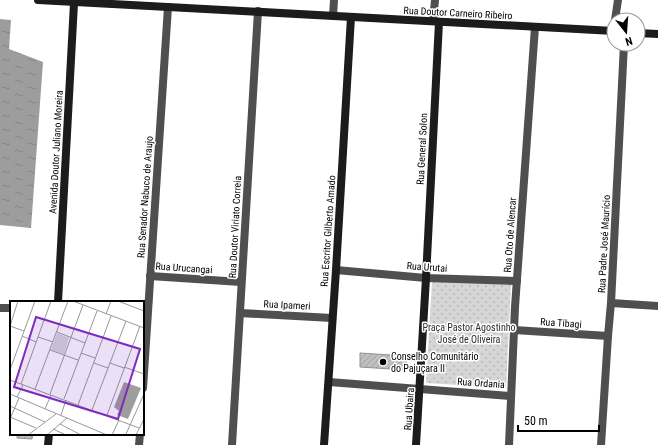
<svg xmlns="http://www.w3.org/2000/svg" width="658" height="445" font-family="'Roboto Condensed',sans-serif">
	<defs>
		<pattern id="park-dots" width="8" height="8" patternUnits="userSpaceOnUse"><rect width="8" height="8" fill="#d6d6d6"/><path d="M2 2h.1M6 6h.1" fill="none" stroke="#b6b6b6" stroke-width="1.8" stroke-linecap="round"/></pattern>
		<pattern id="water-ripples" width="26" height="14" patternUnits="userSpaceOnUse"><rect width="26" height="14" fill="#9d9d9d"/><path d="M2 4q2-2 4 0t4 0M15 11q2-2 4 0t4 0" fill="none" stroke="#858585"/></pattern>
		<pattern id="building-hatch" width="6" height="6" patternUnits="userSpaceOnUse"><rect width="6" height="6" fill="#bfbfbf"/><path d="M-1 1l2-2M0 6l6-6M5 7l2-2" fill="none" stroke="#a2a2a2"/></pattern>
	</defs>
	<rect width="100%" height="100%" fill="#fff"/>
	<polygon fill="url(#park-dots)" points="432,282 511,282 506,388 426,383"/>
	<polygon fill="url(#water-ripples)" points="0,19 11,20 9,49 43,62 31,228 0,225"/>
	<g fill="url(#building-hatch)" stroke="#939393">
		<polygon points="360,353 407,356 406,370 360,367"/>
		<polygon points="17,434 33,434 32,439 17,438"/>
	</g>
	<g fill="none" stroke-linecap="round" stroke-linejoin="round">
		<g stroke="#4f4f4f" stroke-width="8">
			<polyline points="333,16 334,0"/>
			<polyline points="615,20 618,0"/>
			<polyline points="433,21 435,0"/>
			<polyline points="336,270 426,278 517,281"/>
			<polyline points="150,276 241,282"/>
			<polyline points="611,303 658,306"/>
			<polyline points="0,308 11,308"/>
			<polyline points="240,313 332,318"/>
			<polyline points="514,330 608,336"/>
			<polyline points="329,382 511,396"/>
			<polyline points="143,388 168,7"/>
			<polyline points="139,445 140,434"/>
			<polyline points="232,445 258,11"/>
			<polyline points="509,445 515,307 535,27"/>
			<polyline points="601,445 608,336 611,303 624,44"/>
		</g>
		<g stroke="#1c1c1c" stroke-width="8">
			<polyline points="38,0 614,31"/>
			<polyline points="638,33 658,34"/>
			<polyline points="58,302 74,3"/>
			<polyline points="48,445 49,434"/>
			<polyline points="324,445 336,270 351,17"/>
			<polyline points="416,445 426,278 439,22"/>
		</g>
	</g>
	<circle fill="#000" stroke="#fff" stroke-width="1.5" cx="383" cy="362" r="4"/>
	<g text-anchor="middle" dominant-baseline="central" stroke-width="3" stroke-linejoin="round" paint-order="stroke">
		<g font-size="10" fill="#000" stroke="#fff">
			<text transform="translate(458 13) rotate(3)">Rua Doutor Carneiro Ribeiro</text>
			<text transform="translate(422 149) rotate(-87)">Rua General Solon</text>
			<text transform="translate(56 152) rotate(-87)">Avenida Doutor Juliano Moreira</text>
			<text transform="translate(145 197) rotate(-86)">Rua Senador Nabuco de Araujo</text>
			<text transform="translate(235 227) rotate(-87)">Rua Doutor Viriato Correia</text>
			<text transform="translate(328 231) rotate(-86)">Rua Escritor Gilberto Amado</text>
			<text transform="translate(510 235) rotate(-86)">Rua Oto de Alencar</text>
			<text transform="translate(604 244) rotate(-87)">Rua Padre José Maurício</text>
			<text transform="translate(427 267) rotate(4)">Rua Urutai</text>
			<text transform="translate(184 268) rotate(4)">Rua Urucangai</text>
			<text transform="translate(287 305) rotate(3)">Rua Ipameri</text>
			<text transform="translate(561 323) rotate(4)">Rua Tibagi</text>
			<text transform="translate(481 383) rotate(4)">Rua Ordania</text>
			<text transform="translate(409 409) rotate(-86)">Rua Ubaira</text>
		</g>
		<g font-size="10" fill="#2d2d2d" stroke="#fff">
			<text x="469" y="327">Praça Pastor Agostinho<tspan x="469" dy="12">José de Oliveira</tspan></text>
		</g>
		<g font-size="10" fill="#000" stroke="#fff" text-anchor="start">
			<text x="391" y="356">Conselho Comunitário<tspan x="391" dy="12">do Pajuçara II</tspan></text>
		</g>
	</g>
	<g transform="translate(10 301)">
		<rect width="134" height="134" fill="#fff"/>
		<path d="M 47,32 L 59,37 L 54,53 L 41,49 Z" fill="#d6d6d6"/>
		<path d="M 114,81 L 131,87 L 118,118 L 107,114 L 109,110 L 104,106 Z" fill="#9d9d9d"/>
		<path fill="none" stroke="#999" stroke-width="1" d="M 63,0 L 134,27M 108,0 L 134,10M 96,13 L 101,0M 0,25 L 14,30M 0,25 L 8,0M 47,31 L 75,42M 12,35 L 26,41M 28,36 L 43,41M 40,49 L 68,59M 71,52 L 85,57M 84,62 L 98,67M 100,62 L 114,67M 114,66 L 134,73M 0,69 L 25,0M 0,79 L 129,127M 11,83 L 41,0M 25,88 L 58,0M 0,93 L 97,134M 40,93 L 73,4M 7,96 L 13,84M 54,98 L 87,10M 68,104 L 101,15M 0,105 L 35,121M 35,108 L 41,94M 82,109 L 116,20M 51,114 L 56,99M 97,114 L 130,25M 0,116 L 26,127M 0,118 L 9,97M 50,123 L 71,134M 43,128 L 56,134M 116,133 L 134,93M 18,134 L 46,113M 37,134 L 57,117M 102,134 L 109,119M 126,134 L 134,118"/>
		<path fill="#7b2cbf" fill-opacity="0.15" stroke="#7b2cbf" stroke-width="2" d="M 26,16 L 130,48 L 108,118 L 4,86 Z"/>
		<rect width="134" height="134" fill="none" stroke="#000" stroke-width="2"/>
	</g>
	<g transform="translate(626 32) rotate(163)"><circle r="19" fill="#ffffff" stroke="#999999"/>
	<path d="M0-3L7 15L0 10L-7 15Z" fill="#000000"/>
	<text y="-6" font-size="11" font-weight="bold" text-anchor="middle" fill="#000000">N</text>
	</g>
	<path d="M518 425v6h81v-6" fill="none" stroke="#000000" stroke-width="2"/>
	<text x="524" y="425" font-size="12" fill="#000000" stroke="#ffffff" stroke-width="3" paint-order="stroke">50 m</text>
</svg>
